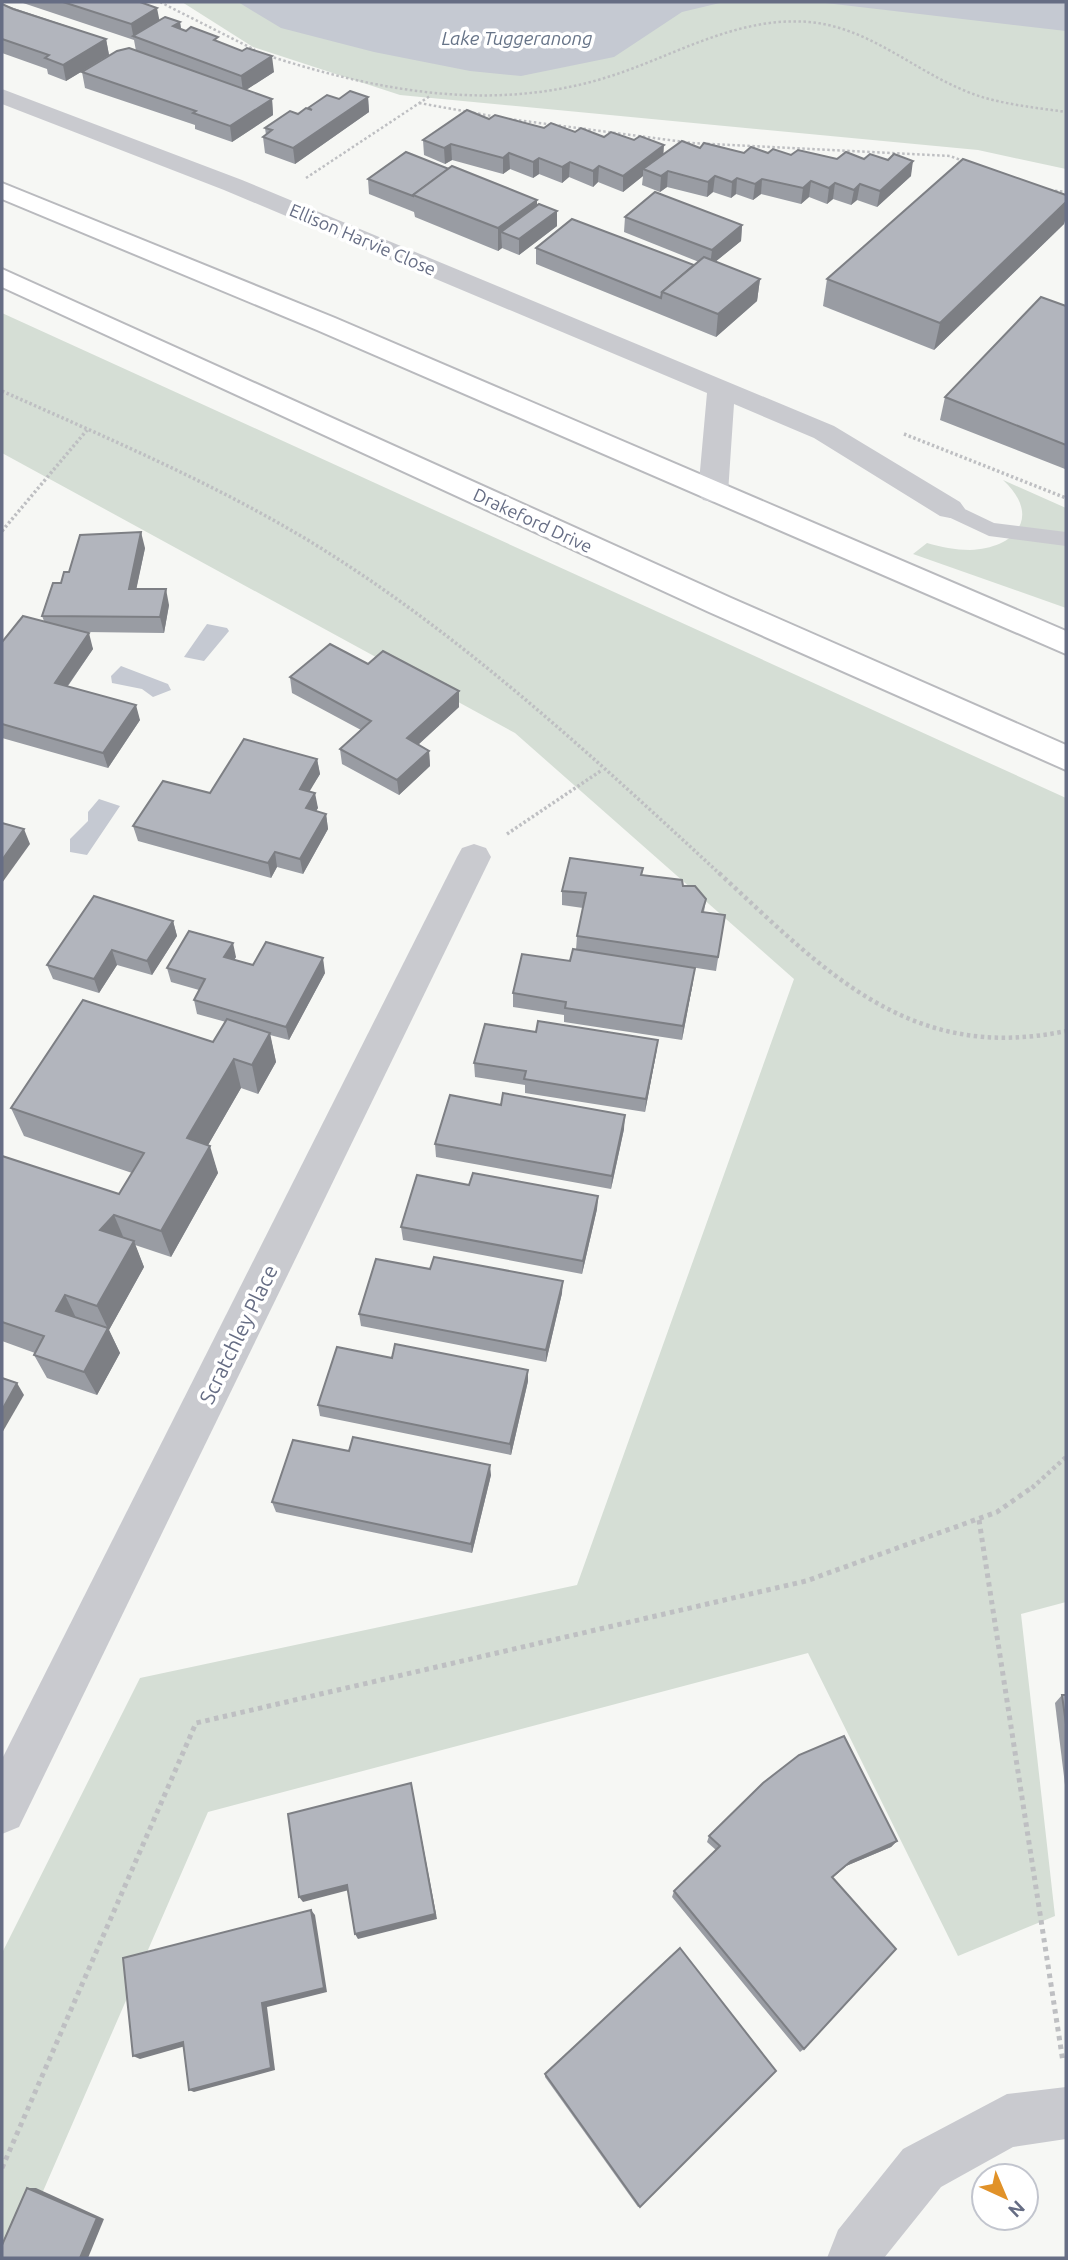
<svg xmlns="http://www.w3.org/2000/svg" width="1068" height="2260" font-family="Ubuntu,sans-serif">
	<style>
		.green { fill: #d5ded5 }
		.water { fill: #c5c9d2 }
		.lines { fill: none; stroke-linecap: round; stroke-linejoin: round }
		.highway-casing { stroke: #b9babe; stroke-width: 4 }
		.path-far3 { stroke: #bebfc2; stroke-width: 2.5; stroke-dasharray: 2.5 2.5; stroke-linecap: butt }
		.path-far2 { stroke: #bebfc2; stroke-width: 3.5; stroke-dasharray: 2.5 2.5; stroke-linecap: butt }
		.path-far1 { stroke: #bebfc2; stroke-width: 4.5; stroke-dasharray: 3.5 3.5; stroke-linecap: butt }
		.path { stroke: #bebfc2; stroke-width: 5; stroke-dasharray: 4.5 4.5; stroke-linecap: butt }
		.lane { fill: #c9cacf; fill-rule: evenodd }
		.street { fill: #c9cacf; fill-rule: evenodd }
		.highway { fill: #fff; fill-rule: evenodd }
		.wall { fill: #999ca3 }
		.shaded-wall { fill: #7d7f84 }
		.building { fill: #b2b5bd; stroke: #7d7f84; stroke-width: 2 }
		.labels { text-anchor: middle; dominant-baseline: central; stroke-width: 7; stroke-linejoin: round; paint-order: stroke }
		.far-street-label { font-size: 18px; fill: #666d84; stroke: #fff }
		.far-water-label { font-size: 19px; font-style: italic; fill: #677488; stroke: #fff }
		.street-label { font-size: 21px; fill: #666d84; stroke: #fff }
	</style>
	<rect width="100%" height="100%" fill="#f6f7f4"/>
	<!-- green -->
	<g class="green">
		<path d="M182 2H1066V169L978 150 400 95 253 47Z"/>
		<path d="M2 313 1066 798V1602L1021 1614 1055 1916 958 1956 808 1653 208 1812 14 2258H2V1953L140 1678 577 1585 794 979 515 733 2 453Z"/>
		<path d="M1003 480 1066 508V608L913 554 927 543C941 547 955 550 970 550 1017 548 1042 516 1003 480Z"/>
	</g>
	<!-- water -->
	<g class="water">
		<path d="M238 2H724L682 12 614 57 521 76 470 71 374 52 281 28Z"/>
		<path d="M817 2H1066V31Z"/>
		<path d="M207 624 227 628 229 631 204 661 184 657Z"/>
		<path d="M121 666 168 684 171 690 153 697 142 689 112 683 111 676Z"/>
		<path d="M99 799 120 806 87 855 70 852V839L88 821V812Z"/>
	</g>
	<g class="lines">
		<!-- highway casing -->
		<g class="highway-casing">
			<g id="highway">
				<path d="M2 183 335 318 1066 631V654L317 330 2 199Z"/>
				<path d="M2 269 731 598 1066 745V770L709 612 2 287Z"/>
			</g>
		</g>
		<!-- path-far3 -->
		<g class="path-far3">
			<path d="M160 2 255 50"/>
			<path d="M269 56C381 92 497 113 611 76 676 55 738 16 809 22 867 27 911 68 963 90 995 104 1032 107 1066 112"/>
			<path d="M419 103 497 117"/>
			<path d="M509 119 692 143 950 156 966 162"/>
			<path d="M306 178 430 96"/>
			<path d="M1050 190 1066 192"/>
		</g>
		<!-- path-far2 -->
		<g class="path-far2">
			<path d="M2 391C105 437 209 481 306 539 458 631 591 755 721 875"/>
			<path d="M904 434 1066 498"/>
			<path d="M2 531 87 430"/>
			<path d="M507 834 602 770"/>
		</g>
		<!-- path-far1 -->
		<g class="path-far1">
			<path d="M719 873C824 970 909 1064 1066 1031"/>
			<path d="M1032 1488 1066 1457"/>
		</g>
		<!-- path -->
		<g class="path">
			<path d="M979 1520 1063 2062"/>
			<path d="M2 2168 196 1723 806 1581 997 1512 1034 1486"/>
		</g>
		<!-- lane -->
		<path class="lane" d="M950 502 994 523 1066 532V546L989 536 942 514 939 509 942 504Z"/>
		<!-- street -->
		<g class="street">
			<path d="M2 89 242 180 834 426 960 502 965 509 960 516 950 518 940 516 814 438 734 404 728 493 723 500 713 502 703 500 698 493 707 393 224 190 2 104Z"/>
			<path d="M474 844 486 848 491 857 19 1827 2 1834V1759L457 857 462 848Z"/>
			<path d="M1066 2087V2139L1013 2147 941 2187 884 2258H827L838 2230 903 2149 1007 2094Z"/>
		</g>
		<!-- highway -->
		<use href="#highway" class="highway"/>
	</g>
	<!-- wall -->
	<g class="wall">
		<path d="M20 2H141L159 20 180 22 181 29 219 42 274 72 246 90 272 99 273 115 232 142 195 129V125L85 88 82 72 136 51 134 40Z"/>
		<path d="M2 4 106 39 109 55 66 81 48 74 47 69 2 53Z"/>
		<path d="M368 97 369 112 295 164 265 153 263 137 266 135 265 128 309 109 308 108 339 99Z"/>
		<path d="M489 119 604 137 664 154 700 148 744 153H768L791 155 911 176 877 207 857 200 851 205 833 199 827 204 809 197 801 204 761 194 753 200 736 194 731 198 713 192 707 197 667 187 660 192 642 185 643 176 623 192 598 182 593 187 569 177 562 183 539 174 533 178 510 169 503 174 452 160 445 164 424 155 423 140Z"/>
		<path d="M368 179 537 206 557 211V226L519 255 502 248 498 251 415 217 414 212 369 194Z"/>
		<path d="M1066 195V217L1064 224 934 350 823 306 827 279Z"/>
		<path d="M625 217 742 225 741 241 715 262 760 279 757 301 716 337 536 264V248L694 265 699 262 624 232Z"/>
		<path d="M1066 306V468L1065 469 940 420 945 397Z"/>
		<path d="M145 548 136 589 169 605 164 633 85 632 93 649 68 686 140 720 108 768 2 738V642L44 621 42 616 61 583 69 572Z"/>
		<path d="M368 664 459 691V707L418 745 429 751 430 766 399 795 342 764 340 749 361 730 292 693 290 677Z"/>
		<path d="M317 759 320 774 309 791 318 808 316 811 326 814 328 829 303 874 277 867 271 878 138 841 133 826 210 793Z"/>
		<path d="M643 868 642 875 683 886 706 899 704 912 725 915 716 971 671 964 693 982 682 1040 564 1022V1015L513 1007V993L570 961 576 950 577 936 583 908 562 905V891Z"/>
		<path d="M173 921 177 936 152 975 117 965 99 993 53 979 47 965Z"/>
		<path d="M236 957 234 960 253 965 325 973 289 1040 270 1035 276 1062 258 1094 241 1088 208 1145 218 1173 171 1257 135 1245 144 1267 109 1330 120 1353 97 1395 47 1378 34 1355 35 1353 2 1341V1156L119 1194 132 1173 24 1136 11 1108 213 1042 226 1022 197 1014 194 1000 199 990 171 982 167 968Z"/>
		<path d="M536 1032 658 1040 656 1054 645 1112 525 1093V1085L475 1077 474 1063Z"/>
		<path d="M501 1105 624 1129 611 1189 436 1157 435 1144Z"/>
		<path d="M469 1185 598 1196 597 1209 582 1274 403 1240 401 1227Z"/>
		<path d="M562 1293 546 1362 361 1326 359 1314Z"/>
		<path d="M392 1358 528 1370V1381L511 1455 320 1416 318 1405Z"/>
		<path d="M349 1451 491 1475 472 1553 276 1512 272 1502Z"/>
		<path d="M1062 1695H1066V1793L1055 1703Z"/>
		<path d="M709 1836 897 1841 891 1847 846 1866 832 1878 804 2049 800 2052 672 1897 674 1891 716 1850 707 1842Z"/>
		<path d="M545 2074 640 2207H638L545 2077Z"/>
	</g>
	<!-- shaded-wall -->
	<g class="shaded-wall">
		<path d="M157 8 160 23 133 36 134 40 131 24Z"/>
		<path d="M180 22 182 37 173 26Z"/>
		<path d="M106 39 109 55 66 81 63 65Z"/>
		<path d="M272 56 274 72 243 92 241 76Z"/>
		<path d="M368 97 369 112 295 164 293 148Z"/>
		<path d="M272 99 273 115 232 142 230 126Z"/>
		<path d="M451 144 452 160 445 164 444 148Z"/>
		<path d="M664 145 663 161 643 169V176L623 192V176Z"/>
		<path d="M509 153 510 169 503 174V158Z"/>
		<path d="M539 158V174L533 178V162Z"/>
		<path d="M913 161 911 176 877 207 880 191Z"/>
		<path d="M570 162 569 177 562 183V167Z"/>
		<path d="M599 166 598 182 593 187V171Z"/>
		<path d="M668 171 667 187 660 192 661 176Z"/>
		<path d="M715 176 713 192 707 197 708 182Z"/>
		<path d="M737 178 736 194 731 198 732 182Z"/>
		<path d="M762 179 761 194 753 200 755 184Z"/>
		<path d="M811 181 809 197 801 204 803 188Z"/>
		<path d="M835 183 833 199 827 204 829 188Z"/>
		<path d="M860 184 857 200 851 205 854 190Z"/>
		<path d="M537 200V222L501 232 502 248 498 251V228Z"/>
		<path d="M1066 202V217L1064 224 934 350 940 323Z"/>
		<path d="M557 211V226L519 255V239Z"/>
		<path d="M742 225 741 241 710 266 712 250Z"/>
		<path d="M760 279 757 301 716 337 718 314Z"/>
		<path d="M141 532 145 548 133 605 129 589Z"/>
		<path d="M166 589 169 605 164 633 160 617Z"/>
		<path d="M89 633 93 649 59 698 55 683Z"/>
		<path d="M459 691V707L408 754 407 738Z"/>
		<path d="M136 705 140 720 108 768 103 753Z"/>
		<path d="M429 751 430 766 399 795 397 780Z"/>
		<path d="M317 759 320 774 302 804 300 789Z"/>
		<path d="M315 793 318 808 308 823 306 808Z"/>
		<path d="M326 814 328 829 303 874 300 859Z"/>
		<path d="M24 829 30 844 2 883V860Z"/>
		<path d="M275 852 277 867 271 878 268 863Z"/>
		<path d="M173 921 177 936 152 975 147 961Z"/>
		<path d="M233 943 236 957 227 971 224 957Z"/>
		<path d="M112 950 117 965 99 993 94 979Z"/>
		<path d="M323 958 325 973 289 1040 286 1027Z"/>
		<path d="M695 968 693 982 682 1040 683 1026Z"/>
		<path d="M270 1033 276 1062 258 1094 252 1065Z"/>
		<path d="M658 1040 656 1054 645 1112 646 1099Z"/>
		<path d="M234 1059 241 1088 196 1166 187 1138Z"/>
		<path d="M625 1115 624 1129 611 1189 612 1176Z"/>
		<path d="M210 1146 218 1173 171 1257 161 1231Z"/>
		<path d="M598 1196 597 1209 582 1274 583 1261Z"/>
		<path d="M114 1215 125 1241 100 1230Z"/>
		<path d="M134 1241 144 1267 109 1330 120 1353 97 1395 84 1372 108 1329 97 1306Z"/>
		<path d="M563 1281 562 1293 546 1362V1350Z"/>
		<path d="M65 1295 77 1320 56 1311Z"/>
		<path d="M528 1370V1381L511 1455 510 1444Z"/>
		<path d="M17 1383 24 1395 2 1433V1410Z"/>
		<path d="M490 1465 491 1475 472 1553 471 1544Z"/>
		<path d="M411 1783 437 1919 358 1939 355 1934Z"/>
		<path d="M897 1841 891 1847 846 1866 827 1883 832 1877 851 1861Z"/>
		<path d="M347 1885 349 1890 303 1902 299 1897Z"/>
		<path d="M311 1910 315 1915 327 1992 267 2007 275 2070 194 2092 189 2090 262 2003Z"/>
		<path d="M183 2042 189 2045 140 2059 133 2056Z"/>
		<path d="M27 2188H36L104 2219 88 2258H80Z"/>
	</g>
	<!-- building -->
	<g class="building">
		<path d="M63 2H140L157 8 131 24Z"/>
		<path d="M2 4 13 9 106 39 63 65 45 58 49 55 2 39Z"/>
		<path d="M165 17 180 22 173 26 186 31 191 27 218 37 214 40 242 51 247 48 272 56 241 76 133 36Z"/>
		<path d="M129 48 272 99 230 126 193 113 196 111 82 72 117 51Z"/>
		<path d="M350 91 368 97 293 148 263 137 272 130 265 128 290 111 298 114 306 108 312 110 308 108 327 95 339 99Z"/>
		<path d="M467 110 489 119 495 115 544 128 551 123 575 132 581 128 604 137 611 132 634 140 640 136 664 145 623 176 599 166 593 171 570 162 562 167 539 158 533 162 509 153 503 158 451 144 444 148 423 140Z"/>
		<path d="M682 141 700 148 704 143 744 153 751 147 768 153 773 149 791 155 798 150 837 159 846 152 864 159 870 154 888 160 894 154 913 161 880 191 860 184 854 190 835 183 829 188 811 181 803 188 762 179 755 184 737 178 732 182 715 176 708 182 668 171 661 176 643 169Z"/>
		<path d="M406 152 449 169 413 195V196L368 179Z"/>
		<path d="M963 159 1066 195V202L940 323 827 279Z"/>
		<path d="M452 166 537 200 498 228 413 195Z"/>
		<path d="M655 192 742 225 712 250 625 217Z"/>
		<path d="M539 204 557 211 519 239 501 232Z"/>
		<path d="M572 219 694 265 662 292 661 298 536 248Z"/>
		<path d="M704 257 760 279 718 314 662 292Z"/>
		<path d="M1041 297 1066 306V445L945 397Z"/>
		<path d="M141 532 129 589H166L160 617 42 616 53 583H61L64 572H69L80 535Z"/>
		<path d="M23 616 89 633 55 683 136 705 103 753 2 724V642Z"/>
		<path d="M330 644 368 664 383 651 459 691 407 738 429 751 397 780 340 749 371 721 290 677Z"/>
		<path d="M244 739 317 759 300 789 315 793 306 808 326 814 300 859 275 852 268 863 133 826 163 781 210 793Z"/>
		<path d="M2 823 24 829 2 860Z"/>
		<path d="M570 858 643 868 641 875 682 880 683 886H695L706 899 702 912 725 915 718 957 577 936 586 893 562 891Z"/>
		<path d="M94 896 173 921 147 961 112 950 94 979 47 965Z"/>
		<path d="M189 931 233 943 224 957 253 965 266 942 323 958 286 1027 194 1000 205 979 167 968Z"/>
		<path d="M573 949 695 968 683 1026 565 1008 566 1002 513 993 522 954 570 961Z"/>
		<path d="M83 1000 213 1042 227 1019 270 1033 252 1065 234 1059 187 1138 210 1146 161 1231 114 1215 100 1230 134 1241 97 1306 65 1295 56 1311 108 1328 84 1372 34 1355 44 1336 2 1322V1156L119 1194 144 1153 11 1108Z"/>
		<path d="M538 1021 658 1040 646 1099 524 1079 526 1071 474 1063 485 1024 536 1032Z"/>
		<path d="M503 1093 625 1115 612 1176 435 1144 450 1095 501 1105Z"/>
		<path d="M473 1173 598 1196 583 1261 401 1227 417 1175 469 1185Z"/>
		<path d="M434 1257 563 1281 546 1350 359 1314 376 1259 430 1269Z"/>
		<path d="M395 1344 528 1370 510 1444 318 1405 337 1347 392 1358Z"/>
		<path d="M2 1378 17 1383 2 1410Z"/>
		<path d="M353 1437 490 1465 471 1544 272 1502 293 1440 349 1451Z"/>
		<path d="M1062 1695H1066V1724Z"/>
		<path d="M844 1736 897 1841 851 1861 832 1877 896 1949 804 2049 674 1891 720 1846 709 1836 763 1783 799 1755Z"/>
		<path d="M411 1783 435 1914 355 1934 347 1885 299 1897 288 1814Z"/>
		<path d="M311 1910 324 1988 262 2003 271 2068 189 2090 183 2042 133 2056 123 1958Z"/>
		<path d="M680 1948 776 2071 640 2207 545 2074Z"/>
		<path d="M27 2188 97 2218 80 2258H2V2245Z"/>
	</g>
	<g class="labels">
		<!-- far-street labels -->
		<g class="far-street-label">
			<text transform="translate(363 239) rotate(23)">Ellison Harvie Close</text>
			<text transform="translate(533 520) rotate(25)">Drakeford Drive</text>
		</g>
		<!-- far-water labels -->
		<g class="far-water-label">
			<text x="517" y="38">Lake Tuggeranong</text>
		</g>
		<!-- street labels -->
		<g class="street-label">
			<text transform="translate(238 1334) rotate(-64)">Scratchley Place</text>
		</g>
	</g>
	<!-- border -->
	<rect width="1068" height="2260" fill="none" stroke="#666d84" stroke-width="7"/>
	<!-- north arrow -->
	<g transform="translate(1005 2197) rotate(136)"><circle r="33" fill="#ffffff" stroke="#c2c5ce" stroke-width="2"/>
	<path d="M0-5L12 26L0 18L-12 26Z" fill="#e19229"/>
	<text y="-10" font-size="19" font-weight="bold" text-anchor="middle" fill="#666d84">N</text>
	</g>
</svg>
